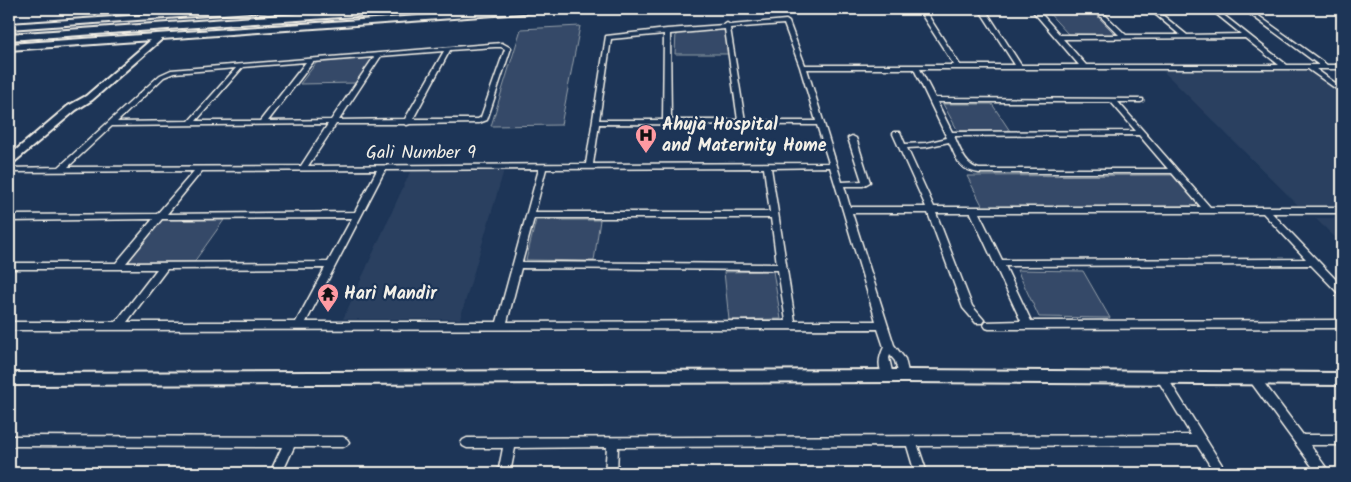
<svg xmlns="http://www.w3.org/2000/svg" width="1351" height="482" font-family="Kalam,sans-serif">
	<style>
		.built { fill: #2a4060 }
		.green { fill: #354a67; stroke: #949ea8 }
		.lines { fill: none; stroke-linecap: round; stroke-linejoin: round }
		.street-casing { stroke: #f4f1e8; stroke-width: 3 }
		.secondary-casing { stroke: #f4f1e8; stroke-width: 4 }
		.highway-casing { stroke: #f4f1e8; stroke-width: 4 }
		.street { fill: #1d3557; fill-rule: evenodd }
		.secondary { fill: #1d3557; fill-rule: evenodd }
		.highway { fill: #1d3557; fill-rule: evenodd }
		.labels { text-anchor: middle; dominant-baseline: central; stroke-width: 4.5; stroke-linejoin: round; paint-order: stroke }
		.poi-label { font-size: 18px; font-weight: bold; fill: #f4f1e8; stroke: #1d3557; text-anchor: start }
		.street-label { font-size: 18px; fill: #f4f1e8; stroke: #1d3557 }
	</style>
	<rect width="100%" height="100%" fill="#1d3557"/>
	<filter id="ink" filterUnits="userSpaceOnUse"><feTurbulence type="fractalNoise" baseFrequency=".02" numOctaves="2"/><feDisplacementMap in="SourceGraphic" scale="10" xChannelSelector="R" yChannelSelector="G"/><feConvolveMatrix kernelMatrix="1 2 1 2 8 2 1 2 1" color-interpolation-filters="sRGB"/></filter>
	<g filter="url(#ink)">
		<!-- built -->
		<g class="built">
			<path d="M1163 71H1315L1342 92V205H1298Z"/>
			<path d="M411 170H504L460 319H343Z"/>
			<path d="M1315 218H1342V244Z"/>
		</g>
		<!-- green -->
		<g class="green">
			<path d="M1045 9H1090L1116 35 1068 34Z"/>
			<path d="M580 26 561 125 491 126 521 29Z"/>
			<path d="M727 29 729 54H675L676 32Z"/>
			<path d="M373 58 356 83 300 84 317 62Z"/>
			<path d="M943 104H992L1010 131H958Z"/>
			<path d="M1172 175 1199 206 983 207 967 176Z"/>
			<path d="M162 220H224L194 262H128Z"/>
			<path d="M536 220H600L594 261 526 260Z"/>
			<path d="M1017 270 1083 271 1110 318 1039 317Z"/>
			<path d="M773 271 781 319 729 320 724 272Z"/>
		</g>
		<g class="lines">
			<!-- street casing -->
			<g class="street-casing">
				<g id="street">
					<path d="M918 9H924L960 65H1015L979 9H985L1021 65H1079L1031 9H1037L1060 35H1119L1093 9H1099L1126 35H1180L1149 9H1155L1187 35 1241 34 1210 9H1216L1287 65H1319L1243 9H1249L1327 65H1342V69H1316L1342 88V93L1308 69H920L935 98 1143 99V101L1141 102H1118L1210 207H1342V213H1272L1342 286V295L1339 294 1311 265 1005 266 1031 321 1342 320V328L989 329 986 328 984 325 986 322 1021 321 971 213H936L972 306 984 320 982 323H976L963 308 928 213H852L894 345 905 359 909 376 908 379 904 380 900 379 895 361 890 355 889 358 893 376 892 379 888 380 884 379C878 366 878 360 884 347L878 329 9 330V322H116L157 269H9V263H116L153 219 9 221V215L157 214 194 171 9 172V168L59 167 160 75 171 70 502 43 511 48 487 120 479 123 410 124 407 125 404 124H336L308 166 586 164 606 36 667 29 724 25 727 23 730 25 786 20 789 22 805 65H954ZM784 24 800 67 816 121H745L730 28ZM725 29 738 120H671L670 34ZM664 34 663 120H599L611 39ZM1245 38 1279 65H1086L1063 39ZM495 47H501L505 49 481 117 478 119H413L450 50ZM444 51 405 119 339 120 381 56ZM374 57 331 120 268 121 313 62ZM306 62 260 121H196L243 67ZM236 68 189 121 117 122 164 77 174 73ZM807 69H914L947 138 926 143 905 144 900 132H894L893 134 926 207H850L844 186H863L870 182 856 138 852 136 848 138 862 181 842 182ZM937 102H1111L1136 131 952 132ZM328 124 301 166 68 167 112 126ZM599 124 817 125 829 163 593 164ZM1139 135 1168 169H979C964 165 960 148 954 136ZM949 142C958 160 957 169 979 173H1172L1201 207H934L907 148 926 147ZM830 167 876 321H795L771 168ZM764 168 770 212H535L546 169ZM539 169 497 322H306L385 170ZM377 170 355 212 167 214 202 171ZM979 213H1263L1306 259 1002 260ZM352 218 328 262 126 263 162 219ZM534 218H771L777 264 522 262ZM325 268 296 322H127L167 269ZM521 268 778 270 786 321 507 322Z"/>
					<path d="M1332 9H1339L1342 11V15Z"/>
					<path d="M1161 373 1165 374 1227 473H1215L1197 445 918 446 927 473H915L907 446 618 447 617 473H605L607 447 515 448 510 473H498L503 448H467L463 446 461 443 463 440 467 438 1191 435 1156 377 1157 374Z"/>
					<path d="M1254 374 1258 375 1303 435H1342V445H1310L1330 473H1317L1250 381 1249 378 1250 375Z"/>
					<path d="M9 436 343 437 347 439 349 442 347 445 343 447H294L282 473H270L282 447 9 446Z"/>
				</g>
			</g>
			<!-- secondary casing -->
			<g class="secondary-casing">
				<g id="secondary">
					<path d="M234 9H269L265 11 9 29V24Z"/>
					<path d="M520 9H555L551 11 162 39 92 100 76 110 13 163 9 164V156L68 106 86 96 151 40 9 50V44Z"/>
					<path d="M904 370 1342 373V385L904 382 9 385V373Z"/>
				</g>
			</g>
			<!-- highway casing -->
			<g class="highway-casing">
				<path id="highway" d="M371 9H418L413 12 9 40V34Z"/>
			</g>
			<!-- street -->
			<use href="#street" class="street"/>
			<!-- secondary -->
			<use href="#secondary" class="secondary"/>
			<!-- highway -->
			<use href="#highway" class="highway"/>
		</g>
	</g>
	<!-- icons -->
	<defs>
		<g id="hospital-pin" transform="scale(1.125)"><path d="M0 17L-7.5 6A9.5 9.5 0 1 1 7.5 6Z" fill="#ff9aa2" stroke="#1d3557"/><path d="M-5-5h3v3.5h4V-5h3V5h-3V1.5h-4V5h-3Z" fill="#111"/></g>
		<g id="temple-pin" transform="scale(1.125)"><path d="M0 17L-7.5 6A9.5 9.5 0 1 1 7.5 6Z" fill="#ff9aa2" stroke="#1d3557"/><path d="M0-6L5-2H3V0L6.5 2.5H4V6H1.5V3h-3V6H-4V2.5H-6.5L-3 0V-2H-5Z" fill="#111"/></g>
	</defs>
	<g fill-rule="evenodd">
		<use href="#hospital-pin" x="646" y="135"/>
		<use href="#temple-pin" x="328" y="294"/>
	</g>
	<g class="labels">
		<!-- poi labels -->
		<g class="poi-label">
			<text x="662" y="125">Ahuja Hospital<tspan x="662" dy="21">and Maternity Home</tspan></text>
			<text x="344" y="294">Hari Mandir</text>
		</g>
		<!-- street labels -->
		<g class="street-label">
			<text x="421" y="153">Gali Number 9</text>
		</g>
	</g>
	<!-- margin -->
	<rect width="1351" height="482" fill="none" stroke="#1d3557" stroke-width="30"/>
	<rect x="15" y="15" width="1321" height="452" fill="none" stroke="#f4f1e8" stroke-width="2" filter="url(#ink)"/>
</svg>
